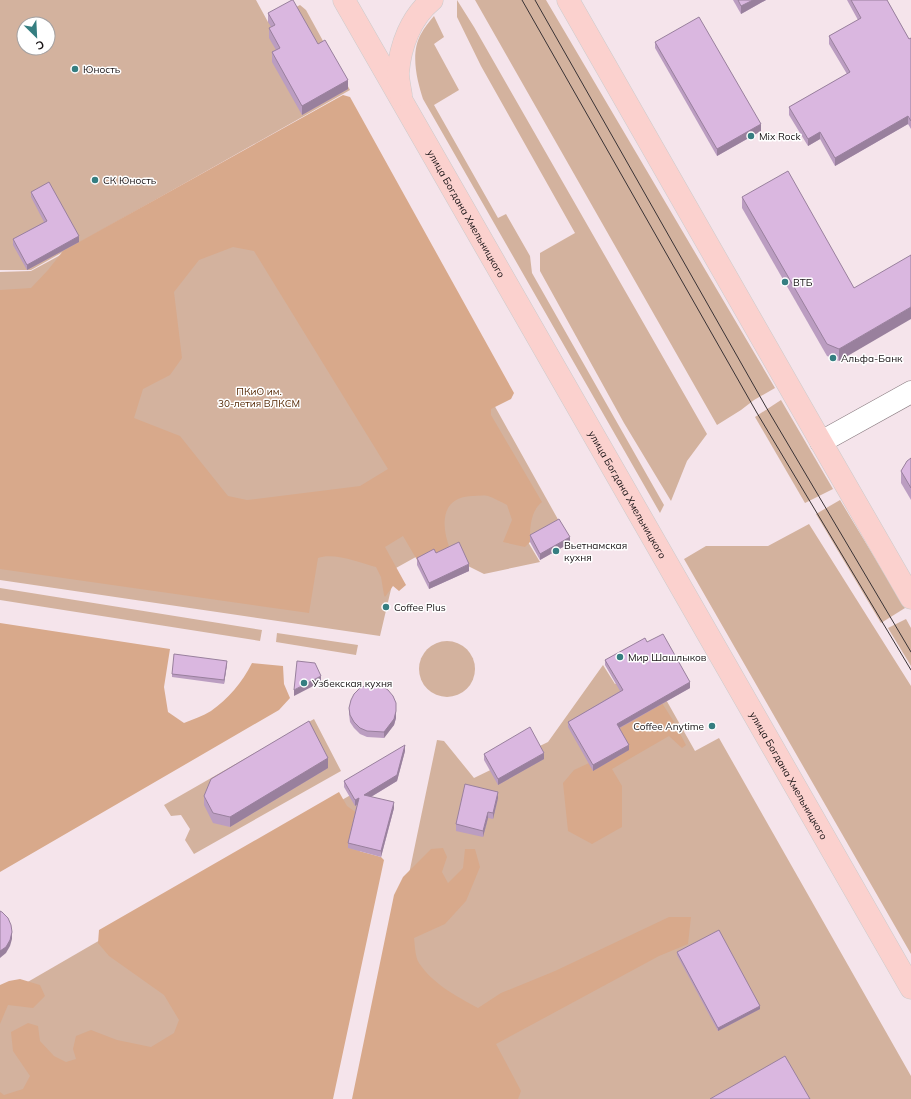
<svg xmlns="http://www.w3.org/2000/svg" width="911" height="1099" font-family="Mulish,sans-serif">
	<style>
		.green { fill: #d3b29e; fill-rule: evenodd }
		.forest { fill: #d8a98b; fill-rule: evenodd }
		.lines { fill: none; stroke-linecap: round; stroke-linejoin: round }
		.secondary-casing { stroke: #8a7c81; stroke-width: 23 }
		.primary-casing { stroke: #cccbcb; stroke-width: 23 }
		.secondary { stroke: #fff; stroke-width: 22 }
		.primary { stroke: #fbd1ce; stroke-width: 22 }
		.tram { stroke: #393235; stroke-width: 1 }
		.wall { fill: #bb9dc1 }
		.shaded-wall { fill: #99809d }
		.building { fill: #dab7e0; stroke: #99809d }
		.poi-dot { fill: #357e81; stroke: #fff; stroke-width: 1.5 }
		.labels { text-anchor: middle; dominant-baseline: central; stroke-width: 3; stroke-linejoin: round; paint-order: stroke }
		.poi-label { font-size: 10px; fill: #171214; stroke: #fff; text-anchor: start }
		.street-label { font-size: 10px; fill: #171214; stroke: #fff }
		.park-label { font-size: 10px; fill: #572b08; stroke: #fff }
	</style>
	<rect width="100%" height="100%" fill="#f5e4eb"/>
	<!-- green -->
	<g class="green">
		<path d="M0 0H256L268 22 300 5 306 10 350 90 31 270H0ZM24 24H48V48H24Z"/>
		<path d="M457 0 474 27 707 434 687 461 671 501 624 423 540 271V253L575 233 481 66 457 17Z"/>
		<path d="M475 0H546L775 388 754 400 741 410 717 425Z"/>
		<path d="M434 16 444 37 434 44 459 90 434 105 498 218 506 214 530 256 532 273 664 505 660 513 423 99C417 80 410 53 421 34 424 28 429 22 434 16Z"/>
		<path d="M343 102 493 403 560 523 528 542 540 562 484 574 432 548 396 568 380 636 0 580V272L31 271Z"/>
		<path d="M781 400 833 489 805 503 755 417Z"/>
		<path d="M840 500 905 608 881 623 816 514Z"/>
		<path d="M809 524 911 686V954L684 559 706 546H768Z"/>
		<path d="M0 588 262 630 260 641 0 600Z"/>
		<path d="M906 619 911 628V666L888 628Z"/>
		<path d="M277 633 358 645 356 655 276 642Z"/>
		<circle cx="447" cy="669" r="28"/>
		<path d="M603 665 615 684 647 666 695 751 719 738 911 1076V1099H362L437 740 444 741 474 778 548 742Z"/>
		<path d="M314 719 341 771 194 854 185 840 190 829 181 815 171 816 164 805Z"/>
		<path d="M373 782 313 1099H0V998Z"/>
	</g>
	<!-- forest -->
	<g class="forest">
		<path d="M343 95 350 97 514 393 511 399 491 409V415L542 502C530 512 530 528 530 542L525 547 503 542 512 520 507 505C501 502 494 498 488 496 483 495 477 496 472 496 440 497 441 526 450 549L420 565 403 536 385 547 406 585 399 591 393 586 385 597 384 595 381 577 376 567C361 563 334 552 318 558L309 613 0 569V290L31 288 48 270 63 251ZM233 247 254 251 388 469 360 486 247 500 228 496 180 436 134 418 143 389 170 375 182 358 174 292 199 260Z"/>
		<path d="M0 623 170 649 164 687 168 712 184 723C193 719 203 716 211 711 228 699 242 683 252 663L283 666 284 684 290 698 279 710 0 872Z"/>
		<path d="M662 703 674 722 686 745 682 748 669 736 612 769 622 786V827L592 844 568 831 563 783 574 770 589 763 604 706Z"/>
		<path d="M339 792 347 806 357 813 348 848 381 857 384 860 333 1099H0V1092L4 1095 23 1089 30 1076 13 1051 11 1032 28 1023 38 1026 40 1041 54 1056 66 1062 76 1059 73 1049 76 1036 91 1030 117 1040 151 1047 174 1033 179 1020 164 995 109 956 98 943 99 930Z"/>
		<path d="M443 848 447 857 442 872 448 883 463 868 465 849H475L480 867 466 901 445 924 414 938C415 945 415 957 419 963 433 984 456 996 478 1008L501 993 555 971 669 917H691L688 944 659 956 496 1044 521 1091 518 1099H352L394 895 403 877 431 849Z"/>
		<path d="M20 979 40 985 45 996 33 1008 8 1005 0 1024V985L9 981Z"/>
	</g>
	<g class="lines">
		<!-- secondary casing -->
		<g class="secondary-casing">
			<path id="secondary" d="M821 442 911 392"/>
		</g>
		<!-- primary casing -->
		<g class="primary-casing">
			<g id="primary">
				<path id="s1" d="M344 0 911 988"/>
				<path d="M568 0 821 442 911 598"/>
				<path d="M401 95C400 88 398 80 398 73 400 46 411 17 432 0"/>
			</g>
		</g>
		<!-- secondary -->
		<use href="#secondary" class="secondary"/>
		<!-- primary -->
		<use href="#primary" class="primary"/>
		<!-- tram -->
		<g class="tram">
			<path d="M522 0 757 413 911 670"/>
			<path d="M535 0 766 407 911 652"/>
		</g>
	</g>
	<!-- wall -->
	<g class="wall">
		<path d="M733 0H766L741 14Z"/>
		<path d="M847 0H887L909 39 911 38V129L908 124 835 166 820 139 808 146 789 115V107L847 74 829 44V36L858 20Z"/>
		<path d="M268 13 318 44 348 89 302 115 272 62V52L276 50 269 38V28L271 27 268 22Z"/>
		<path d="M655 42 761 131 717 156 655 48Z"/>
		<path d="M31 192 79 242 27 270 13 245V239L44 222 31 197Z"/>
		<path d="M742 197 854 288 839 361 827 356 742 208Z"/>
		<path d="M911 458V500L901 483V471Z"/>
		<path d="M530 535 570 543 540 560 530 542Z"/>
		<path d="M436 553 469 571 429 589 417 565V558Z"/>
		<path d="M647 642 690 688 620 728 629 750 593 771 568 727V722L620 691 605 665V660Z"/>
		<path d="M227 664 224 684 172 677V674Z"/>
		<path d="M349 708 396 718 394 725 384 738 367 737 360 734 354 728 350 722 349 714Z"/>
		<path d="M405 751 397 781 371 797 394 808 381 857 348 848V843L357 804 355 806 344 787V781Z"/>
		<path d="M484 754 544 759 498 785 484 760Z"/>
		<path d="M328 768 230 827 213 823 204 805V796Z"/>
		<path d="M498 798 493 819 488 818 483 837 456 831V824Z"/>
		<path d="M677 952 760 1009 718 1031 677 955Z"/>
	</g>
	<!-- shaded-wall -->
	<g class="shaded-wall">
		<path d="M753 0H766L741 14V6Z"/>
		<path d="M348 80V89L302 115V106Z"/>
		<path d="M908 116V124L835 166V158Z"/>
		<path d="M761 124V131L717 156V149Z"/>
		<path d="M820 132V139L808 146V139Z"/>
		<path d="M79 236V242L27 270V265Z"/>
		<path d="M911 307V319L839 361V349Z"/>
		<path d="M570 537V543L540 560V554Z"/>
		<path d="M469 564V571L429 589V583Z"/>
		<path d="M227 661V664L224 684V680Z"/>
		<path d="M321 676V682L294 696V690Z"/>
		<path d="M690 682V688L617 729V724Z"/>
		<path d="M396 711V718L394 725 384 738V732Z"/>
		<path d="M405 745V751L397 781 364 801V795Z"/>
		<path d="M629 745V750L593 771V765Z"/>
		<path d="M544 753V759L498 785V779Z"/>
		<path d="M328 758V768L230 827V817Z"/>
		<path d="M498 792V798L493 819V813Z"/>
		<path d="M359 798V803L355 806V800Z"/>
		<path d="M394 802V808L381 857V851Z"/>
		<path d="M488 812V818L483 837V831Z"/>
		<path d="M12 932V939L10 946 6 953 0 958V951Z"/>
		<path d="M760 1006V1009L718 1031V1028Z"/>
	</g>
	<!-- building -->
	<g class="building">
		<path d="M292 0H293L318 44 325 40 348 80 302 106 272 52 280 48 269 28 275 25 268 13Z"/>
		<path d="M738 0H753L741 6Z"/>
		<path d="M851 0H887L909 39 911 38V121L908 116 835 158 820 132 808 139 789 107 850 72 829 36 861 18Z"/>
		<path d="M699 17 761 124 717 149 655 42Z"/>
		<path d="M788 171 854 288 911 255V307L839 349 827 344 742 197Z"/>
		<path d="M49 182 79 236 27 265 13 239 47 221 31 192Z"/>
		<path d="M911 458V488L901 471 907 461Z"/>
		<path d="M559 519 570 537 540 554 530 535Z"/>
		<path d="M459 542 469 564 429 583 417 558 434 549 436 553Z"/>
		<path d="M663 634 690 682 617 724 629 745 593 765 568 722 623 690 605 660 645 638 647 642Z"/>
		<path d="M174 654 227 661 224 680 172 674Z"/>
		<path d="M297 661 315 663 321 676 294 690Z"/>
		<path d="M374 684 382 686 388 690 393 696 396 703V711L394 719 384 732 367 731 360 728 354 722 350 715 349 708 351 700 354 694 360 688 367 685Z"/>
		<path d="M309 721 328 758 230 817 213 813 204 796 211 779Z"/>
		<path d="M530 727 544 753 498 779 484 754Z"/>
		<path d="M405 745 397 775 364 795 394 802 381 851 348 843 359 798 355 800 344 781Z"/>
		<path d="M465 784 498 792 493 813 488 812 483 831 456 824Z"/>
		<path d="M0 911 2 912 8 918 11 925 12 932 10 940 6 947 0 951Z"/>
		<path d="M719 930 760 1006 718 1028 677 952Z"/>
		<path d="M785 1056 810 1099H710Z"/>
	</g>
	<!-- markers -->
	<g class="poi-dot">
		<circle cx="75" cy="69" r="4"/>
		<circle cx="751" cy="136" r="4"/>
		<circle cx="95" cy="180" r="4"/>
		<circle cx="785" cy="282" r="4"/>
		<circle cx="833" cy="358" r="4"/>
		<circle cx="556" cy="551" r="4"/>
		<circle cx="386" cy="607" r="4"/>
		<circle cx="620" cy="657" r="4"/>
		<circle cx="304" cy="683" r="4"/>
		<circle cx="712" cy="726" r="4"/>
	</g>
	<g class="labels">
		<!-- poi labels -->
		<g class="poi-label">
			<text x="83" y="69">Юность</text>
			<text x="759" y="136">Mix Rock</text>
			<text x="103" y="180">СК Юность</text>
			<text x="793" y="282">ВТБ</text>
			<text x="841" y="358">Альфа-Банк</text>
			<text x="564" y="545">Вьетнамская<tspan x="564" dy="12">кухня</tspan></text>
			<text x="394" y="607">Coffee Plus</text>
			<text x="628" y="657">Мир Шашлыков</text>
			<text x="312" y="683">Узбекская кухня</text>
			<text x="704" y="726" text-anchor="end">Coffee Anytime</text>
		</g>
		<!-- street labels -->
		<g class="street-label">
			<text stroke="none"><textPath href="#s1" startOffset="246">улица Богдана Хмельницкого</textPath></text>
			<text stroke="none"><textPath href="#s1" startOffset="570">улица Богдана Хмельницкого</textPath></text>
			<text stroke="none"><textPath href="#s1" startOffset="894">улица Богдана Хмельницкого</textPath></text>
		</g>
		<!-- park labels -->
		<g class="park-label">
			<text x="259" y="391">ПКиО им.<tspan x="259" dy="12">30-летия ВЛКСМ</tspan></text>
		</g>
	</g>
	<!-- north arrow -->
	<g transform="translate(36 36) rotate(156)"><circle r="19" fill="#ffffff" stroke="#a2a0a1"/>
	<path d="M0-3L7 15L0 10L-7 15Z" fill="#357e81"/>
	<text y="-6" font-size="11" font-weight="bold" text-anchor="middle" fill="#171214">С</text>
	</g>
</svg>
